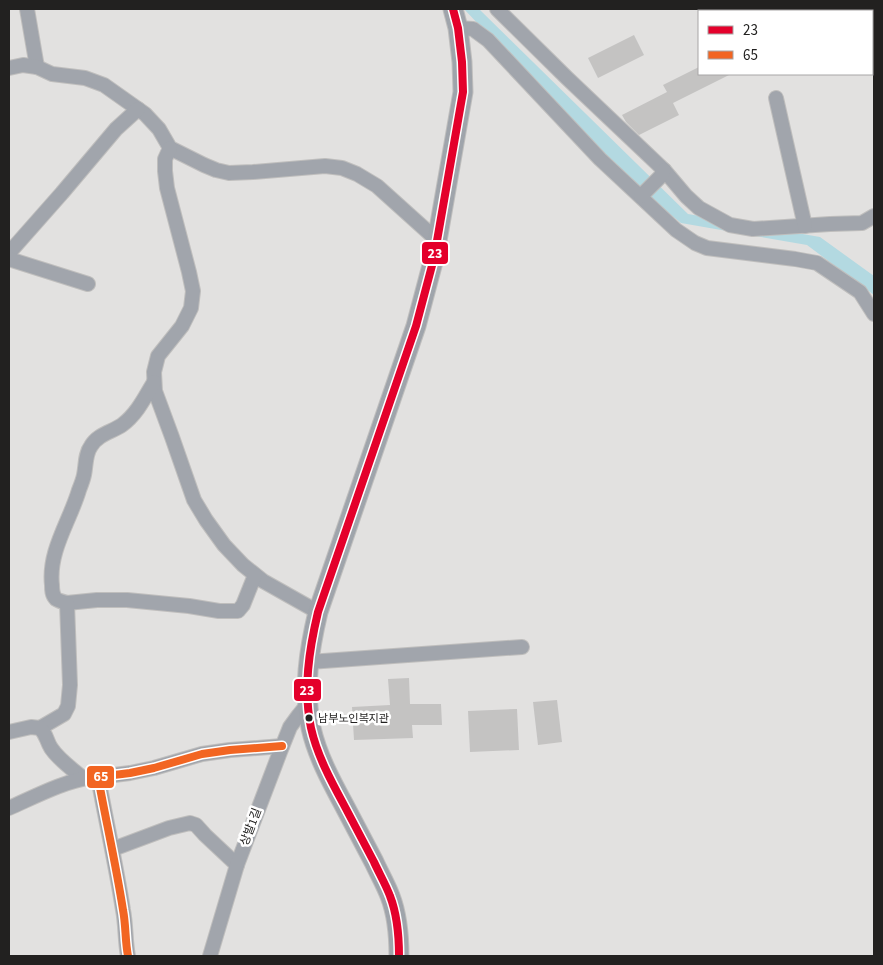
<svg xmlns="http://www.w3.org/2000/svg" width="883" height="965" font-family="'Source Sans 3','Noto Sans KR',sans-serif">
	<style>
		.water { fill: #b3d9e1 }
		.building { fill: #c4c3c2 }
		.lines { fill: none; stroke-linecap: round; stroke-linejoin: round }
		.minor-casing { stroke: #bfbebd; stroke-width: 16 }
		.secondary-casing { stroke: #bfbebd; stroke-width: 21 }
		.minor { stroke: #a1a5ac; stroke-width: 14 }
		.secondary { stroke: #9fa4ab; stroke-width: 19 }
		.bus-1-casing { stroke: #fff; stroke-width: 11 }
		.bus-2-casing { stroke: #fff; stroke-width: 11 }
		.bus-1 { stroke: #e4002b; stroke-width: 8 }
		.bus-2 { stroke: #f26522; stroke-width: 8 }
		.bus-dot { fill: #222120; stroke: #fff; stroke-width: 2 }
		.labels { text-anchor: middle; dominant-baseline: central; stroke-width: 5; stroke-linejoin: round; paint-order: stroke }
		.bus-label { font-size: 11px; fill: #222120; stroke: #fff; text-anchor: start }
		.street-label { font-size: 12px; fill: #222120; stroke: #fff }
		.line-badge { stroke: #fff; stroke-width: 2 }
		.badge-label { font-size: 14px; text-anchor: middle; font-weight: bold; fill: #fff }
	</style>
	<rect width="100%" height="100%" fill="#e2e1e0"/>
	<!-- water -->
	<path class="water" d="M464 9H479L688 214 820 237 874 276V295L807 245 681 223 621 175Z"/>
	<!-- building -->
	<g class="building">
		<path d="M634 35 644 55 598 78 588 58Z"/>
		<path d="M699 67V74H731L673 103 679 115 639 135 626 122 622 115 667 92 663 85Z"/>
		<path d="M409 678 410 704H441L442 725H412L413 738 354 740 352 707 390 705 388 679Z"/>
		<path d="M557 700 562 742 538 745 533 702Z"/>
		<path d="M517 709 519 750 470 752 468 711Z"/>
	</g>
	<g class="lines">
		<!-- minor casing -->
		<g class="minor-casing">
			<g id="minor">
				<path d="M27 9 37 67"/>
				<path d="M497 9 567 78 664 170 686 196 699 208 730 225 753 229 830 224 862 223 874 216"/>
				<path d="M458 28 473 29 488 40 600 159 676 230 695 243 707 248 795 259 817 263 860 292 874 314"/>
				<path d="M9 68 23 65 37 67 52 74 85 78 104 85 145 114 159 129 170 148 204 165 216 170 229 173 253 172 325 166 342 168 357 174 377 186 437 240"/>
				<path d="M776 98 805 226"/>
				<path d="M170 148 165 159V171L167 188 189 272 193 291 191 308 182 326 158 356 154 372 155 391 172 437 194 500 206 520 224 545 243 565 263 581 318 612"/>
				<path d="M641 196 660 177 664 170"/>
				<path d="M9 253 62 193 116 129 138 109"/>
				<path d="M9 259 88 284"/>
				<path d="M67 603 97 600H127L189 606 219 611H238L243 605 255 575"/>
				<path d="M309 662 522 647"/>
				<path d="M40 728 64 714 68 706 70 685 67 603C63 602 59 601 56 599 52 595 52 590 52 585 48 551 70 521 79 490 81 485 83 480 84 475 86 466 85 454 91 446 98 434 112 432 122 425 137 414 145 397 154 382"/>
				<path d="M9 732 31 727 40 728C47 735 46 740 51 748 59 760 72 769 83 778"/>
				<path d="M9 808C32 798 66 780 90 778"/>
				<path d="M113 849 169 828 190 823 196 825 205 835 237 865"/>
				<path d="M128 956C125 941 126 925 123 910 116 865 106 821 98 777L130 773 154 768 202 754 230 750 282 746"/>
				<path d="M210 956 237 865 280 752 290 727 298 716 307 705"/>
			</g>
		</g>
		<!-- secondary casing -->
		<g class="secondary-casing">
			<path id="secondary" d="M399 956C399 937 397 914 390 896 386 885 379 873 374 862 364 843 354 824 344 805 331 781 317 755 311 728 303 689 309 650 318 612L416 326 434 258 463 92 462 62 458 28 453 9"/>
		</g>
		<!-- minor -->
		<use href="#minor" class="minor"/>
		<!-- secondary -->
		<use href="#secondary" class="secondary"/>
		<!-- bus-1 casing -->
		<g class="bus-1-casing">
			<path id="bus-1" d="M399 956C399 937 397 914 390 896 386 885 379 873 374 862 364 843 354 824 344 805 331 781 317 755 311 728 303 689 309 650 318 612L416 326 434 258 463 92 462 62 458 28 453 9"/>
		</g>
		<!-- bus-2 casing -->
		<g class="bus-2-casing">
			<path id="bus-2" d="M128 956C125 941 126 925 123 910 116 865 106 821 98 777L130 773 154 768 202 754 230 750 282 746"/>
		</g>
		<!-- bus-1 -->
		<use href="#bus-1" class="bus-1"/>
		<!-- bus-2 -->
		<use href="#bus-2" class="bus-2"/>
	</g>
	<!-- markers -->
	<circle class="bus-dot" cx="309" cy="718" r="4.5"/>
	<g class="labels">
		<!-- bus labels -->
		<g class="bus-label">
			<text x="318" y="718">남부노인복지관</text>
		</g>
		<!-- street labels -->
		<g class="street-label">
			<text transform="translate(251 827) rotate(-69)">상발1길</text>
		</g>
	</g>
	<g class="line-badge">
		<rect x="421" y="241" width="28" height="24" rx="5" fill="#e4002b"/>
		<rect x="293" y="678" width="29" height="24" rx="5" fill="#e4002b"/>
		<rect x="86" y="765" width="29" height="24" rx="5" fill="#f26522"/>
	</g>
	<g class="badge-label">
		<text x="435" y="258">23</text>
		<text x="307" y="695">23</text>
		<text x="101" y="781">65</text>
	</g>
	<!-- border -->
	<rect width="883" height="965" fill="none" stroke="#222120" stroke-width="20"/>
	<!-- legend -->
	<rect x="698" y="10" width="175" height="65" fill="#ffffff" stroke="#a7a6a6"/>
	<rect x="708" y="26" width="25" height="8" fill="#e4002b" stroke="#a7a6a6"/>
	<text x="743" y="35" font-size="15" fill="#222120">23</text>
	<rect x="708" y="51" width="25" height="8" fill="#f26522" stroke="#a7a6a6"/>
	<text x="743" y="60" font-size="15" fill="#222120">65</text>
</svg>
